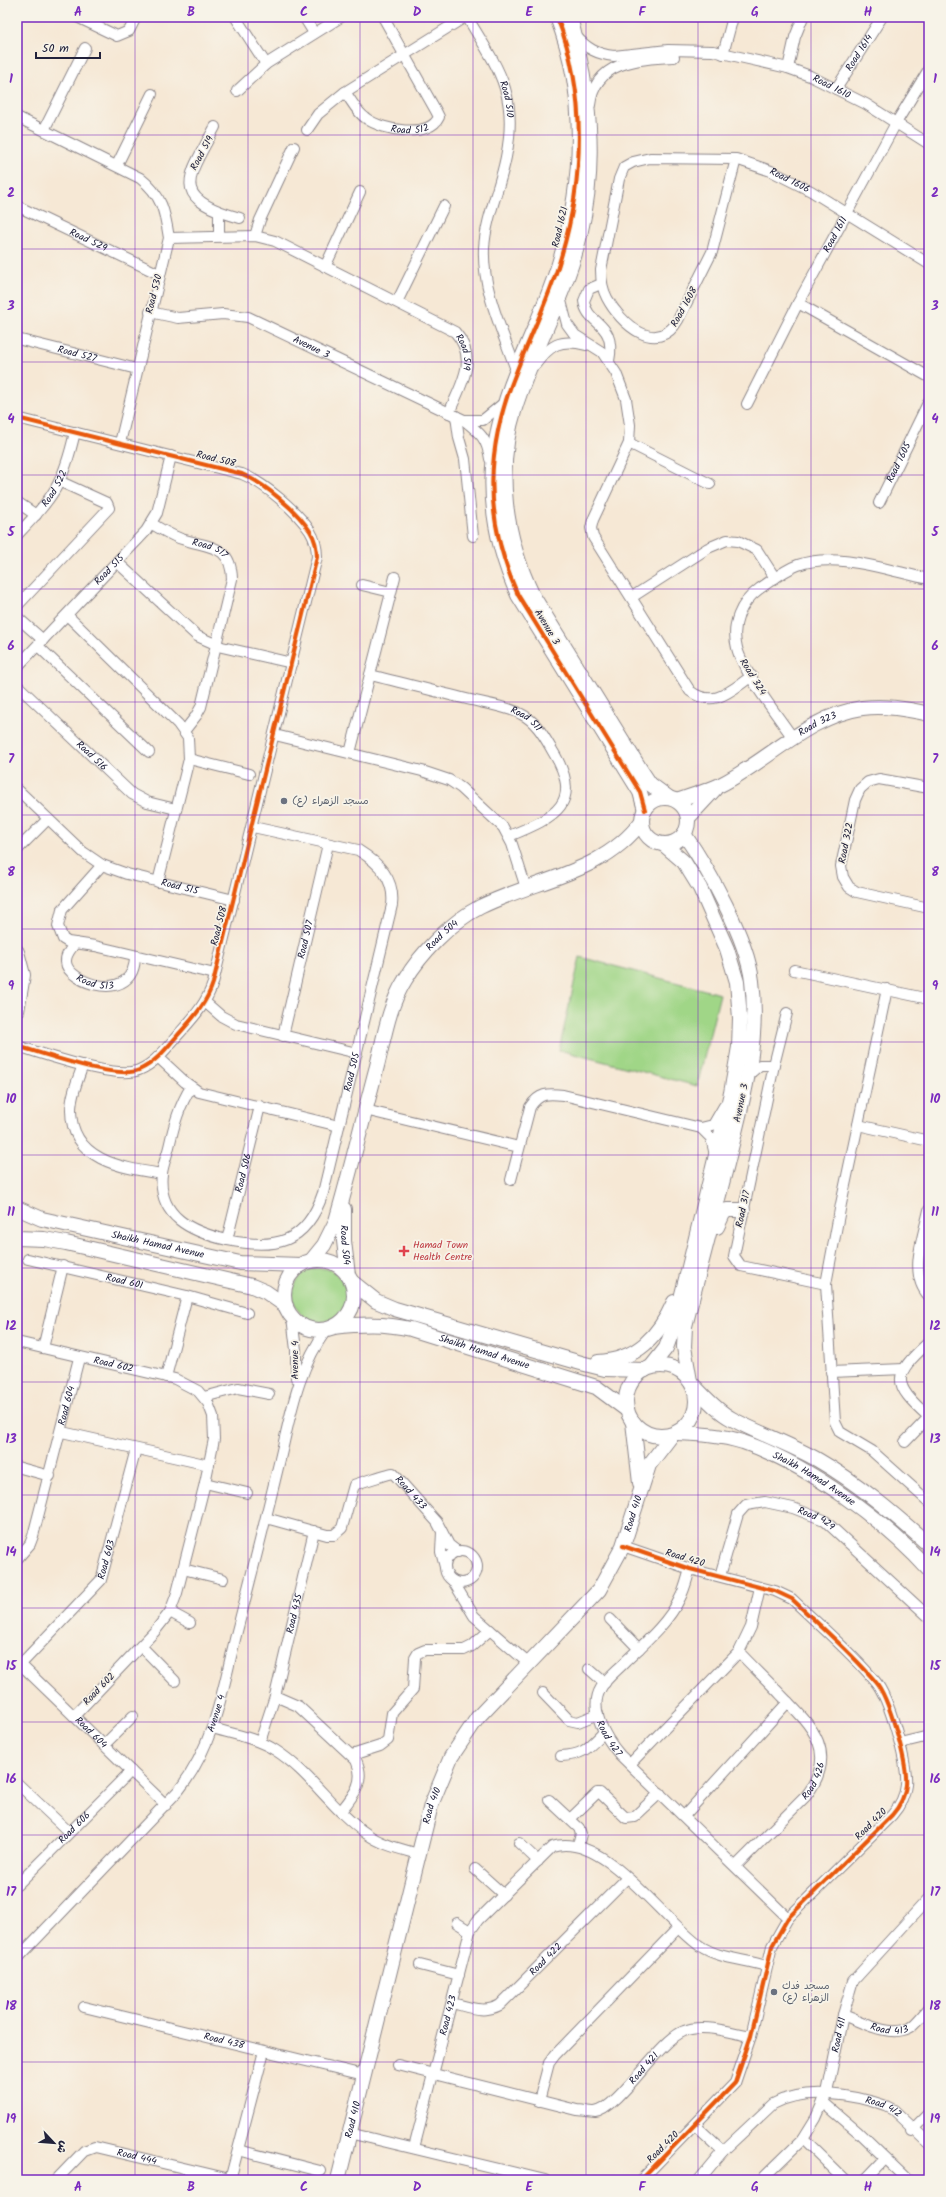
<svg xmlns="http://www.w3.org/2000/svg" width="946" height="2197" font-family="Kalam,'Playpen Sans Arabic',sans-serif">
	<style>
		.green { fill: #a0d687; stroke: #617c61 }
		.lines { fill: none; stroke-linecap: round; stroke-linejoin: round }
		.street-casing { stroke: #8c8588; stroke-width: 12 }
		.secondary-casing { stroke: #8c8588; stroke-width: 16 }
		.street { stroke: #fff; stroke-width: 10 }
		.secondary { stroke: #fff; stroke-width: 14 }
		.cycleway-casing { stroke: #f7f3e8; stroke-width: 6 }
		.cycleway { stroke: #e8590c; stroke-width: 4 }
		.grid { fill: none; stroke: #7b2cbf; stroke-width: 1; stroke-opacity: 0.55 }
		.worship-dot { fill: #6b7280; stroke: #f7f3e8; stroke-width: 1.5 }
		.health-dot { fill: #e0444e; stroke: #f7f3e8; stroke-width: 1.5 }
		.labels { text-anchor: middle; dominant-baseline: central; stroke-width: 3.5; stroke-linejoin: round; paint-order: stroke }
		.street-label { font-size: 10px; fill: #22223b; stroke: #f7f3e8 }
		.worship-label { font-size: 10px; fill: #5b616d; stroke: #f7f3e8; text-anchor: start }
		.health-label { font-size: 10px; fill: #be3a42; stroke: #f7f3e8; text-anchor: start }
		.neatline { fill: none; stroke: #7b2cbf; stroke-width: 1.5 }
		.grid-label { font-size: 13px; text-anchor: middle; font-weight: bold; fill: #7b2cbf }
	</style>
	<rect width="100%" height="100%" fill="#f7f3e8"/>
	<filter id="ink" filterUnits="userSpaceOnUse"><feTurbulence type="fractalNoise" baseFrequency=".025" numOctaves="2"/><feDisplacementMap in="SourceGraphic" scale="8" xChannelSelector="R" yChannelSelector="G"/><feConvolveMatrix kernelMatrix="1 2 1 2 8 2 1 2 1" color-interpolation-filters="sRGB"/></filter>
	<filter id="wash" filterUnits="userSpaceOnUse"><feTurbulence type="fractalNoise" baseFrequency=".012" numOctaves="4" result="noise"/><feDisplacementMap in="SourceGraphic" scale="16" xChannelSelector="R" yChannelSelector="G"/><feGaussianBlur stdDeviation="0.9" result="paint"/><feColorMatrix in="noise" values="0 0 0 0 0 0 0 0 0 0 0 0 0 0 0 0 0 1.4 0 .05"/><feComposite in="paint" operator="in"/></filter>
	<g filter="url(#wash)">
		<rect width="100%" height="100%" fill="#f6e8d5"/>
		<!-- green -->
		<g class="green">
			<path d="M580 957 720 994 697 1086 559 1050Z"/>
			<circle cx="320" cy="1295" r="27"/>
		</g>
	</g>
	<g filter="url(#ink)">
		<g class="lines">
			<!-- street casing -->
			<g class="street-casing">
				<g id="street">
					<path d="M77 17 117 36 129 31 136 17"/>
					<path d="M304 17 314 33"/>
					<path id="s1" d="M467 17C498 68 519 94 506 157 500 188 486 217 484 248 482 290 503 332 516 370"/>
					<path d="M236 18 266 64"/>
					<path id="s2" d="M576 36C587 49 597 54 614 56L668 50 713 51 788 68 810 76 866 104 929 144"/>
					<path d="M723 54 733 17"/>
					<path d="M788 68 795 37 803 17"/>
					<path id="s3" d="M836 89 882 17"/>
					<path d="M237 91 266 64 341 17"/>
					<path id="s4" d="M345 92C352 101 357 113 367 119 382 130 429 139 439 117L436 111 383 17"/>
					<path d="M590 105C595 61 637 59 674 57"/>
					<path d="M17 117 140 178C162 195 165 212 169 238L120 443"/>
					<path d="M215 127C188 178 168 198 240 218"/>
					<path d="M44 130 85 48"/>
					<path d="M307 130 318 114 345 92 465 17"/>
					<path id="s5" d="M736 159 712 252 678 320C657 357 620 323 607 298 602 289 601 280 601 270L619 179 624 167 633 162 650 158 736 159 771 171 811 191 929 264"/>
					<path d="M117 165 152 94"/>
					<path id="s6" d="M17 206 159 274"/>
					<path d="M219 212V236"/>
					<path d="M255 236 260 220 294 147"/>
					<path id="s7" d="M169 238 255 236 275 241 455 332C479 359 461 384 449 413"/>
					<path d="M325 267 360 192"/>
					<path d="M601 284 589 289 584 301C587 326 617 321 609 361"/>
					<path d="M560 297 567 324 575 335 602 352 616 373 626 399 630 425 629 443 593 520 591 528 593 537 690 691C714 709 731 690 752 676"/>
					<path d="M397 302 444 206"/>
					<path d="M798 303 929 377"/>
					<path id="s8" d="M150 312 178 318 223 314 248 317 464 420C480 433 487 438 490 459"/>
					<path id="s9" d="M17 339 137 369"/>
					<path d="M535 365C550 345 560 338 586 345"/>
					<path id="s10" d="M747 404 798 303 896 123 929 69"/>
					<path d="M456 416 459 438 465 459 473 536"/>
					<path d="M17 418 242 474C264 483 297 511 310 531 315 539 317 548 317 557L213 983C206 1005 192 1019 177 1036 166 1049 155 1063 139 1070 116 1080 42 1053 17 1046"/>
					<path d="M464 420H483L505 402"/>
					<path d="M629 443 710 484"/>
					<path d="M17 502 36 515"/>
					<path id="s11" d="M879 503 929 401"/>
					<path id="s12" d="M152 524C163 530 173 537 185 540 211 548 231 545 232 579L201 707 196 716 185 730"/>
					<path id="s13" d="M17 535C54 496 63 485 75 432"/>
					<path d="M117 562 197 636 222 647 292 663"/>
					<path d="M362 585 391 592"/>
					<path d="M632 597 708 548 727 540 738 541 757 550 775 578"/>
					<path d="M17 606 109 508 107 503 61 482"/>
					<path d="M67 615 178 724 188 738 189 759 158 882"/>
					<path d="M17 617 43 640"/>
					<path d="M38 646 149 752"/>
					<path id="s14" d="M17 667 146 531 157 513 171 456"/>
					<path id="s15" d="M370 675C404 683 437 692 471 700 487 704 506 706 521 714 536 721 544 736 552 750 585 803 556 817 509 836"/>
					<path id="s16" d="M17 685 132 794 147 802 176 809"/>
					<path d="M275 735 422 771 449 780 461 788 503 827 512 844 526 888"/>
					<path d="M793 738C778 716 743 672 737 648 731 625 740 603 759 589 771 581 784 570 798 565 836 551 890 571 929 579"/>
					<path d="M350 753 395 577"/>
					<path d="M189 759 249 774"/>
					<path d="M929 788 879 779 868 782 860 789 855 800 841 866 843 877 849 887 857 892 929 908"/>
					<path id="s17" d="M17 789 83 852 102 865 127 874 234 900"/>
					<path d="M17 850 48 819"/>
					<path d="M102 865 62 910 58 926 63 939 68 942 95 946 215 974"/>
					<path id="s18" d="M75 943C71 949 65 955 66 962 67 983 135 1006 135 956"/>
					<path d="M794 970 929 999"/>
					<path d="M887 989 841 1204 826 1284 835 1422 840 1432 872 1451 929 1502"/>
					<path d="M205 1002 221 1016 236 1024 357 1053"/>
					<path d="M787 1013 774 1065 734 1256 741 1266 826 1284"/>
					<path id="s19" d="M283 1036 328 844"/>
					<path d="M158 1057 185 1082 199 1092 339 1126"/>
					<path d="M83 1065C78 1079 71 1095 71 1110 71 1161 123 1168 162 1174"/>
					<path d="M747 1076 760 1065H774"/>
					<path id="s20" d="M191 1087C179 1106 174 1125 169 1147 167 1155 163 1165 162 1173 157 1217 192 1232 227 1240 275 1250 306 1244 323 1193L392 905C395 879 379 863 358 850L253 827"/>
					<path d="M365 1110 519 1147"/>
					<path d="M858 1125 929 1141"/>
					<path d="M701 1128 711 1138 715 1155"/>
					<path d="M511 1180 530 1107C539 1093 548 1093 563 1095L701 1128 713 1125 724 1106"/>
					<path d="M929 1210C923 1238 908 1274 929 1296"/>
					<path id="s21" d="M227 1240 260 1106"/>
					<path id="s22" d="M28 1259 187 1296 247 1313"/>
					<path d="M292 1317 296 1350V1378"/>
					<path id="s23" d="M17 1342 175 1379 198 1391 208 1403 213 1416 214 1439 205 1483 177 1593 170 1612 155 1631 74 1716"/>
					<path d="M43 1348 63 1266"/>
					<path d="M831 1372 904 1369"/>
					<path d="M166 1377 187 1296"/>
					<path d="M204 1397 238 1388 269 1394"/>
					<path d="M62 1432 209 1465"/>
					<path d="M905 1442 929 1417C891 1383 892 1376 929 1342"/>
					<path d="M17 1467 50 1476"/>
					<path d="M205 1483 247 1493"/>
					<path id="s24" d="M266 1518 327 1535H334L342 1528 354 1485C356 1484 390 1473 393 1473L437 1522 449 1545 458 1552"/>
					<path d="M442 1532 441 1552 445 1567"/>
					<path d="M623 1546 690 1569 775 1591 792 1599C820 1626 851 1652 875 1681 889 1697 908 1764 906 1785 905 1796 899 1807 892 1815L788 1918 772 1946 751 2036 735 2083 641 2180"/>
					<circle cx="461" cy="1567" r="16"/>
					<path id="s25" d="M17 1559 30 1544 33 1536 79 1358"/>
					<path d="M183 1569 223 1579"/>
					<path id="s26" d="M690 1569C687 1579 685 1589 680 1598 669 1622 645 1643 626 1661 619 1669 606 1678 601 1688 588 1709 606 1739 620 1755L788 1918"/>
					<path id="s27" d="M720 1576 738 1514 746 1505 765 1502 793 1508 824 1520 929 1617"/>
					<path d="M453 1581 474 1616 529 1664"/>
					<path d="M170 1612 190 1623"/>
					<path d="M610 1619 639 1649"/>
					<path d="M141 1646 175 1681"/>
					<path id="s28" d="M17 1661 166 1805"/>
					<path id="s29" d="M21 1664 101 1580 136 1449"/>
					<path d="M589 1669 605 1683"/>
					<path d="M543 1693 569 1720 578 1722 598 1714"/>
					<path d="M275 1696 298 1706 356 1760C366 1781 354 1795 341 1811"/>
					<path d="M212 1728C233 1734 256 1738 275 1750 310 1772 333 1811 367 1834 382 1845 401 1849 418 1854"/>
					<path id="s30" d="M260 1742 275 1696 314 1531"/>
					<path d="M900 1743 929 1736"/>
					<path d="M104 1745 133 1716"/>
					<path d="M352 1755 380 1746 388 1740 392 1713 413 1689 415 1658 418 1653 425 1650H464L472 1646 490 1630"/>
					<path d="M561 1756C584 1755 588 1748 604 1732"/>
					<path d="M630 1764 739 1652 751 1627 760 1587"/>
					<path d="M17 1783 69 1832"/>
					<path d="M549 1800 579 1828 581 1834 578 1846"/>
					<path d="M684 1816 788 1702"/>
					<path d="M570 1819 597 1793H600L626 1818 634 1817 660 1793"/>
					<path d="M519 1843 538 1861"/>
					<path id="s31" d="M736 1866 806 1796C839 1753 813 1727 782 1696 768 1681 753 1667 739 1652"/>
					<path d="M475 1869 504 1895"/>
					<path id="s32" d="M17 1885 131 1771"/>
					<path d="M457 1923 470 1931"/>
					<path id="s33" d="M17 1959 179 1790C214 1746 223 1689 236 1635 251 1577 266 1518 280 1459 291 1413 298 1368 327 1329"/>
					<path d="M420 1965 459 1975"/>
					<path id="s34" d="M452 2003C469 2007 484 2014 500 2005L627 1878"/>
					<path id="s35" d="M84 2007 364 2075"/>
					<path id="s36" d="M843 2015C862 2022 889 2038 909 2028 916 2025 923 2014 929 2008"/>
					<path id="s37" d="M398 2065 577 2110C582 2110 589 2112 595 2112 619 2109 658 2041 684 2031 703 2023 732 2033 751 2036"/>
					<path d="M539 2101 549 2063 555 2055 678 1928"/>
					<path d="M823 2102 858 2132 908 2180"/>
					<path d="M695 2125 723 2151"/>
					<path d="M912 2130 929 2113"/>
					<path d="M349 2133 545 2180"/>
					<path d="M803 2139 845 2180"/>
					<path id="s38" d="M414 2148 470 1931 478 1920 552 1847C603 1830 661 1919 700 1946 720 1959 744 1959 766 1966"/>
					<path d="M238 2150 320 2171"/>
					<path id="s39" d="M56 2180 84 2151 95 2147 230 2179"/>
					<path d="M230 2180 264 2051"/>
					<path id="s40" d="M699 2180 723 2151 773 2104C805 2087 853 2094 886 2106L894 2110 929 2143"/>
					<path id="s41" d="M761 2180 803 2139 816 2118 827 2093 843 2015 853 1981 929 1898"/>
					<path d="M865 2180 885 2159"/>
				</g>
			</g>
			<!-- secondary casing -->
			<g class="secondary-casing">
				<g id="secondary">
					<path d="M557 17C587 94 584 179 561 257 550 296 532 332 517 370 485 448 483 517 518 595L640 792 645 810"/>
					<path d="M570 17C589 90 598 160 580 235 566 295 533 349 515 408 495 470 505 538 533 596L642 772 650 784 669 798"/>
					<circle cx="665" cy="821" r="23"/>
					<path id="s42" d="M677 801C691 796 707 791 720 785 768 761 808 716 862 708 885 705 907 709 929 714"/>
					<path d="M688 818 715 789"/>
					<path d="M684 834C709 870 747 938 752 981 760 1044 741 1108 726 1168 712 1221 699 1274 685 1326L684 1347 690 1381"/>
					<path d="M17 952 23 975 17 1011"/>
					<path id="s43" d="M17 1208 42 1219 240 1263 301 1265"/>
					<path id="s44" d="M344 1209V1241L348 1275"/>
					<path d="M717 1227 723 1214 727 1210H743"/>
					<path d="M17 1238 44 1239 66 1243 252 1286 266 1292 286 1306"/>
					<circle cx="319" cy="1295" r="35"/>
					<path id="s45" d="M311 1261 324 1245 336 1221C351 1170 363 1118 377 1066 384 1038 389 1005 405 980 421 953 451 922 480 907 536 879 603 874 642 821"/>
					<path d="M351 1281 376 1301 395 1309 581 1363 605 1369 645 1370"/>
					<path id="s46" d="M333 1327C361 1324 384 1323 411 1329L596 1387 627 1410"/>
					<path d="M598 1362C637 1360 659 1336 674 1302"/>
					<circle cx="661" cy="1401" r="35"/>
					<path d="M651 1367 666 1348 673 1329 688 1271 731 1093 739 1047 740 1018 737 982 727 949 700 888 684 862 663 844"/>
					<path d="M693 1385C705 1397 717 1411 732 1419 760 1434 790 1444 818 1460 858 1483 894 1514 929 1545"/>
					<path d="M633 1422 640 1483"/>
					<path id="s47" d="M677 1433C699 1434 721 1435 743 1442 807 1464 884 1520 929 1570"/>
					<path id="s48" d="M338 2180 431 1805 451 1757 478 1717 599 1590 623 1546 649 1465 672 1435"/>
				</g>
			</g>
			<!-- street -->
			<use href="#street" class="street"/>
			<!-- secondary -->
			<use href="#secondary" class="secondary"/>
			<!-- cycleway casing -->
			<g class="cycleway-casing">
				<g id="cycleway">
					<path d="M557 17C587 94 584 179 561 257 550 296 532 332 517 370 485 448 483 517 518 595L640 792 645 810"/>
					<path d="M17 418 242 474C264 483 297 511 310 531 315 539 317 548 317 557L213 983C206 1005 192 1019 177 1036 166 1049 155 1063 139 1070 116 1080 42 1053 17 1046"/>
					<path d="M623 1546 690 1569 775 1591 792 1599C820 1626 851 1652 875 1681 889 1697 908 1764 906 1785 905 1796 899 1807 892 1815L788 1918 772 1946 751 2036 735 2083 641 2180"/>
				</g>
			</g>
			<!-- cycleway -->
			<use href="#cycleway" class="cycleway"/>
		</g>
	</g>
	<!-- grid -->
	<path class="grid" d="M135 17V2180M248 17V2180M360 17V2180M473 17V2180M586 17V2180M698 17V2180M811 17V2180M17 135H929M17 249H929M17 362H929M17 475H929M17 589H929M17 702H929M17 815H929M17 929H929M17 1042H929M17 1155H929M17 1268H929M17 1382H929M17 1495H929M17 1608H929M17 1722H929M17 1835H929M17 1948H929M17 2062H929"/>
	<!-- markers -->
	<g class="worship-dot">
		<circle cx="284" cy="801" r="4"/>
		<circle cx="774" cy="1992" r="4"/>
	</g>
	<path class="health-dot" d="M402 1245h4v4h4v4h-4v4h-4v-4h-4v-4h4z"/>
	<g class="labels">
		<!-- street labels -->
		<g class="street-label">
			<text stroke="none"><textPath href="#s3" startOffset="43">Road 1614</textPath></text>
			<text stroke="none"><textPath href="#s2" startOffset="268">Road 1610</textPath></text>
			<text stroke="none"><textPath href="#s1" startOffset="92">Road 510</textPath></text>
			<text stroke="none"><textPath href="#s4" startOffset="80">Road 512</textPath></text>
			<text transform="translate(202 153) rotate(-62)">Road 519</text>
			<text stroke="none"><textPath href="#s5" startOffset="572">Road 1606</textPath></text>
			<text transform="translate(560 227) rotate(-77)">Road 1621</text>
			<text stroke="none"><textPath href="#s10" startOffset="191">Road 1611</textPath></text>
			<text stroke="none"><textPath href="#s6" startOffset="79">Road 529</textPath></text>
			<text transform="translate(154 294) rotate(-76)">Road 530</text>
			<text transform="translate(684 307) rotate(-61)">Road 1608</text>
			<text stroke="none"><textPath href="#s8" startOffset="169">Avenue 3</textPath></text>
			<text stroke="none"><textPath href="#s7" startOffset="331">Road 519</textPath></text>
			<text stroke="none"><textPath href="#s9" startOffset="62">Road 527</textPath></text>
			<text transform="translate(216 459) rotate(14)">Road 508</text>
			<text stroke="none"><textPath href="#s11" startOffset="45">Road 1605</textPath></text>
			<text stroke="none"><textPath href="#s13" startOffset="60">Road 522</textPath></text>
			<text stroke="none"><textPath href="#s12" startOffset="63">Road 517</textPath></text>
			<text stroke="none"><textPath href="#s14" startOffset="134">Road 515</textPath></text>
			<text transform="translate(547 627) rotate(59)">Avenue 3</text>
			<text transform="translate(753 677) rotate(58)">Road 324</text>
			<text stroke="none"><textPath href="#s15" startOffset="163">Road 511</textPath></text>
			<text stroke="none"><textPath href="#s42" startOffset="161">Road 323</textPath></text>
			<text stroke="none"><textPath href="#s16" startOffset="103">Road 516</textPath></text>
			<text transform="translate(846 843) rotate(-79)">Road 322</text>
			<text stroke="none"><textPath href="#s17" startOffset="195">Road 515</textPath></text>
			<text transform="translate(219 926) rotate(-76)">Road 508</text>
			<text stroke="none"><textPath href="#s45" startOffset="357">Road 504</textPath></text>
			<text stroke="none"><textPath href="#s19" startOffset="99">Road 507</textPath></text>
			<text stroke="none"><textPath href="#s18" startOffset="60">Road 513</textPath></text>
			<text stroke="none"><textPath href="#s20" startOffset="441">Road 505</textPath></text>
			<text transform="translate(741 1103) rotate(-78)">Avenue 3</text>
			<text stroke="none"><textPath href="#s21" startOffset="69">Road 506</textPath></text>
			<text transform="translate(743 1209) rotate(-78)">Road 317</text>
			<text stroke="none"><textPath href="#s43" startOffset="146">Shaikh Hamad Avenue</textPath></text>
			<text stroke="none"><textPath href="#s44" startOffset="36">Road 504</textPath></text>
			<text stroke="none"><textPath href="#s22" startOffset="99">Road 601</textPath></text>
			<text stroke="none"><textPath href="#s46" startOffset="155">Shaikh Hamad Avenue</textPath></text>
			<text transform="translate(295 1360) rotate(-90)">Avenue 4</text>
			<text stroke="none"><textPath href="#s23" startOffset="99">Road 602</textPath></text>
			<text stroke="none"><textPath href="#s25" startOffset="163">Road 604</textPath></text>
			<text stroke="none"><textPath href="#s47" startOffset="147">Shaikh Hamad Avenue</textPath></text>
			<text stroke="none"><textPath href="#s24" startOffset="193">Road 433</textPath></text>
			<text stroke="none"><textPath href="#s48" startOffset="746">Road 410</textPath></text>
			<text stroke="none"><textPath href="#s27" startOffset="150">Road 429</textPath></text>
			<text transform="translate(685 1558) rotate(17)">Road 420</text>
			<text stroke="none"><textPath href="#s29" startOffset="137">Road 603</textPath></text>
			<text stroke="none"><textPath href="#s30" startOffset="133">Road 435</textPath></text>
			<text transform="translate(99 1689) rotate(-46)">Road 602</text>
			<text stroke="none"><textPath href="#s33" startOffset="320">Avenue 4</textPath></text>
			<text stroke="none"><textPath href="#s28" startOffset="103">Road 604</textPath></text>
			<text stroke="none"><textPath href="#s26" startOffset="205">Road 427</textPath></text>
			<text stroke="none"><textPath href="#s31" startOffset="116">Road 426</textPath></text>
			<text stroke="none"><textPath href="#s48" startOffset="386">Road 410</textPath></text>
			<text transform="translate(871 1824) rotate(-45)">Road 420</text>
			<text stroke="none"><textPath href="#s32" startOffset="81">Road 606</textPath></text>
			<text stroke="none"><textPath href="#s34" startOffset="114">Road 422</textPath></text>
			<text stroke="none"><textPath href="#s38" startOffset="137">Road 423</textPath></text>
			<text stroke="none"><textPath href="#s36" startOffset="49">Road 413</textPath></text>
			<text stroke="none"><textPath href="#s41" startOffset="170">Road 411</textPath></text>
			<text stroke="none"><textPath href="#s35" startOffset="144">Road 438</textPath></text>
			<text stroke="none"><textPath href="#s37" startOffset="269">Road 421</textPath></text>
			<text stroke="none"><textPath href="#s40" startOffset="220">Road 412</textPath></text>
			<text stroke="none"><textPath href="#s48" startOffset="62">Road 410</textPath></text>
			<text transform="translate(663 2147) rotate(-45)">Road 420</text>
			<text stroke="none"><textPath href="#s39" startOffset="95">Road 444</textPath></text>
		</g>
		<!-- worship labels -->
		<g class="worship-label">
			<text x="292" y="801">مسجد الزهراء (ع)</text>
			<text x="782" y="1986">مسجد فدك<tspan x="782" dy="12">الزهراء (ع)</tspan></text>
		</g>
		<!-- health labels -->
		<g class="health-label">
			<text x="413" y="1245">Hamad Town<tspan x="413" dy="12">Health Centre</tspan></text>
		</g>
	</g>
	<!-- margin -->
	<rect width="946" height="2197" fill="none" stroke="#f7f3e8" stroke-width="44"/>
	<!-- north arrow -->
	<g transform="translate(54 2143) rotate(116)" stroke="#f7f3e8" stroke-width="3" paint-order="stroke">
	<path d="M0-3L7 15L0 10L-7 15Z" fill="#22223b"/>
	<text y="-6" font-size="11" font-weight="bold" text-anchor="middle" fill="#22223b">ش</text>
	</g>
	<!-- scale -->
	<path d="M36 52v6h64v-6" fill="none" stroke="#22223b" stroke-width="2"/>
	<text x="42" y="52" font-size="12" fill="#22223b" stroke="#f7f3e8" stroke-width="3" paint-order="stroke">50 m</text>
	<rect x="22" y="22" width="902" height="2153" class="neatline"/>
	<g class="grid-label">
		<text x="78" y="16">A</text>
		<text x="191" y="16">B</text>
		<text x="304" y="16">C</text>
		<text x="417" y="16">D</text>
		<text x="529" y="16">E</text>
		<text x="642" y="16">F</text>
		<text x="755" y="16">G</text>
		<text x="868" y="16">H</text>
		<text x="11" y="83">1</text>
		<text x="935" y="83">1</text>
		<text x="11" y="197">2</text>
		<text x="935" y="197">2</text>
		<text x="11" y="310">3</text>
		<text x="935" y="310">3</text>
		<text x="11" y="423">4</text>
		<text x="935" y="423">4</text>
		<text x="11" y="536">5</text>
		<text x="935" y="536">5</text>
		<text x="11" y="650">6</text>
		<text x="935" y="650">6</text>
		<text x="11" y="763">7</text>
		<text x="935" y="763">7</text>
		<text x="11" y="876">8</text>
		<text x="935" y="876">8</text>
		<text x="11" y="990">9</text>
		<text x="935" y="990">9</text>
		<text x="11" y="1103">10</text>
		<text x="935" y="1103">10</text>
		<text x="11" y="1216">11</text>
		<text x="935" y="1216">11</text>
		<text x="11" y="1330">12</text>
		<text x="935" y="1330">12</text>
		<text x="11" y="1443">13</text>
		<text x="935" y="1443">13</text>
		<text x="11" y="1556">14</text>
		<text x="935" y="1556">14</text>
		<text x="11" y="1670">15</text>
		<text x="935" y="1670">15</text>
		<text x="11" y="1783">16</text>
		<text x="935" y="1783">16</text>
		<text x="11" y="1896">17</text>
		<text x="935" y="1896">17</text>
		<text x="11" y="2010">18</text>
		<text x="935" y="2010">18</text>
		<text x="11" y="2123">19</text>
		<text x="935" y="2123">19</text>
		<text x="78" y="2191">A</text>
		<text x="191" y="2191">B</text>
		<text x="304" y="2191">C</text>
		<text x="417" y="2191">D</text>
		<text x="529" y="2191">E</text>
		<text x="642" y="2191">F</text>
		<text x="755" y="2191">G</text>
		<text x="868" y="2191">H</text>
	</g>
</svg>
